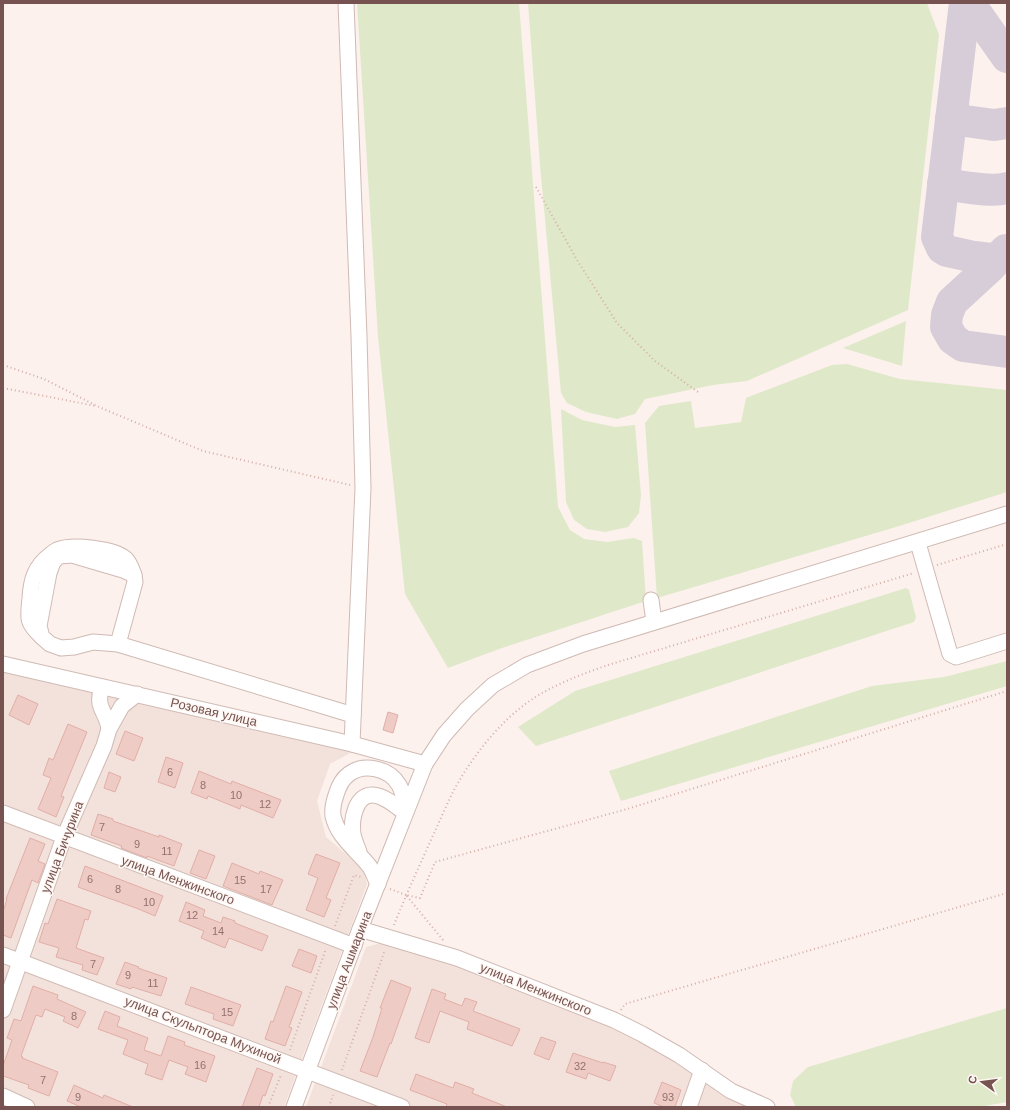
<svg xmlns="http://www.w3.org/2000/svg" width="1010" height="1110" font-family="Arial,sans-serif">
	<style>
		.residential { fill: #f3e2db }
		.green { fill: #dfe9ca }
		.lines { fill: none; stroke-linecap: round; stroke-linejoin: round }
		.taxiway { stroke: #d6cdd9; stroke-width: 32 }
		.building { fill: #efcbc5; stroke: #e1aea7 }
		.minor-casing { stroke: #d0bab4; stroke-width: 17 }
		.path { stroke: #d5ada8; stroke-width: 2; stroke-dasharray: 1 3; stroke-linecap: butt }
		.minor { stroke: #fff; stroke-width: 15 }
		.labels { text-anchor: middle; dominant-baseline: central; stroke-width: 3; stroke-linejoin: round; paint-order: stroke }
		.number-label { font-size: 11px; fill: #94716d }
		.street-label { font-size: 13px; fill: #765350; stroke: #fef7f3 }
	</style>
	<rect width="100%" height="100%" fill="#fcf1ec"/>
	<!-- residential -->
	<g class="residential">
		<path d="M3 666 354 751 330 764 317 801 326 837 364 869 367 884 284 1107H3Z"/>
		<path d="M388 941 480 971 612 1023 759 1107H306L366 947Z"/>
	</g>
	<!-- green -->
	<g class="green">
		<path d="M357 3H519L558 507 570 530 584 539 607 542 634 538 642 541 646 601 502 648 448 668 405 594 378 337Z"/>
		<path d="M528 3H927L939 35 908 310 747 381 713 385 645 399 635 414 617 419 586 412 567 403 561 393 540 165Z"/>
		<path d="M906 321 902 366 843 348Z"/>
		<path d="M847 364 900 379 1007 390V492L896 527 657 598 645 423 659 406 691 401 695 428 741 422 746 398 832 365Z"/>
		<path d="M561 409 582 420 615 427 635 425 641 495 639 513 628 527 605 532 587 529 574 520 566 502Z"/>
		<path d="M906 588 909 590 916 617 914 622 536 746 518 727 575 691Z"/>
		<path d="M1007 661V686L621 801 609 771 872 686 944 677Z"/>
		<path d="M1007 1008V1102L979 1107H796L790 1095 793 1081 808 1067Z"/>
	</g>
	<g class="lines">
		<!-- taxiway -->
		<g class="taxiway">
			<path d="M965 3 937 237 942 248 947 251 974 257 990 259 999 257"/>
			<path d="M969 3 1007 57"/>
			<path d="M951 119 994 125 1007 123"/>
			<path d="M943 184C961 186 991 193 1007 188"/>
			<path d="M1006 250 989 268 952 302 947 315 946 327 953 339 963 346 1007 352"/>
		</g>
	</g>
	<!-- building -->
	<g class="building">
		<path d="M18 695 38 704 29 725 9 715Z"/>
		<path d="M388 712 398 715 393 733 383 730Z"/>
		<path d="M68 724 87 732 61 796 64 797 56 817 38 809 51 778 43 775 49 758 53 760Z"/>
		<path d="M125 731 143 738 134 761 116 754Z"/>
		<path d="M166 757 183 763 175 788 158 782Z"/>
		<path d="M199 771 231 784 232 781 281 800 273 818 241 805 240 809 208 796 207 799 191 793Z"/>
		<path d="M109 772 121 777 115 792 104 788Z"/>
		<path d="M98 814 113 819V821L159 837V835L182 844 174 866 147 856V858L121 848 122 846 91 835Z"/>
		<path d="M30 838 45 844 38 861 45 864 38 883 32 880 11 938 3 935V912L7 899H6Z"/>
		<path d="M199 850 215 856 206 879 190 873Z"/>
		<path d="M316 854 340 863 326 898 331 900 324 917 306 910 318 878 308 874Z"/>
		<path d="M232 863 259 874 260 871 283 880 272 905 223 886Z"/>
		<path d="M85 866 163 896 155 916 136 908 78 887Z"/>
		<path d="M57 899 91 911 88 920 85 919 76 948 104 958 97 975 82 970 83 965 56 957 59 948 39 942 45 923 48 924Z"/>
		<path d="M186 902 205 910 203 916 221 923 223 917 235 921V923L268 936 262 951 229 938 225 948 201 938 204 931 179 921Z"/>
		<path d="M299 949 317 956 311 973 292 966Z"/>
		<path d="M125 962 139 967 138 968 167 978 161 996 132 987 131 989 116 984Z"/>
		<path d="M391 980 411 988 391 1044 390 1043 377 1077 360 1071 373 1037 382 1008H380Z"/>
		<path d="M33 986 58 995 57 999 86 1012 78 1028 63 1021 65 1017 45 1009 42 1017 36 1015 21 1056 23 1057 22 1058 58 1072 49 1096 28 1088 29 1085 3 1076V1066L12 1040 7 1038 14 1019 21 1021Z"/>
		<path d="M286 986 302 992 289 1027 292 1028 285 1046 265 1039 271 1021 273 1022Z"/>
		<path d="M191 987 241 1005 233 1026 213 1019 214 1014 185 1004Z"/>
		<path d="M432 989 446 994 444 999 462 1006 465 998 477 1002 473 1011 520 1029 512 1046 467 1029 469 1022 440 1011 429 1043 415 1038Z"/>
		<path d="M105 1011 120 1017 117 1026 148 1038 144 1050 161 1056 168 1036 185 1042 184 1045 215 1056 206 1082 185 1074 188 1067 169 1060 162 1080 145 1074 148 1064 123 1054 128 1040 98 1029Z"/>
		<path d="M541 1037 556 1042 549 1060 534 1054Z"/>
		<path d="M573 1053 603 1063V1062L616 1066 610 1081 588 1073 586 1079 566 1072Z"/>
		<path d="M257 1068 273 1074 265 1096 263 1095 259 1107H242Z"/>
		<path d="M416 1074 453 1088 455 1082 474 1089 472 1093 507 1107H446L447 1104 410 1090Z"/>
		<path d="M662 1082 681 1090 675 1107H664L654 1103Z"/>
		<path d="M74 1085 103 1098 104 1095 133 1107H81L67 1101Z"/>
	</g>
	<g class="lines">
		<!-- minor casing -->
		<g class="minor-casing">
			<g id="minor">
				<path d="M346 3 359 336 363 488 352 744"/>
				<path d="M918 543 950 654 956 657 1007 641"/>
				<path d="M651 600 654 622"/>
				<path d="M41 636C26 622 28 618 30 598 31 580 35 566 50 555 52 553 55 551 57 550 72 544 114 548 126 559 130 563 132 570 134 575"/>
				<path d="M118 644 135 582 134 575 123 570 72 555 59 556 53 562 49 573 39 626 42 637 50 644 61 648 74 647 93 642 118 644 353 715"/>
				<path d="M3 664 352 744 425 764"/>
				<path d="M102 687C100 693 98 700 101 707 104 715 108 720 109 729"/>
				<path d="M3 813 354 946"/>
				<path d="M359 852C357 846 354 840 353 834 351 821 355 794 373 795 385 796 396 806 405 813"/>
				<path d="M378 884C375 878 373 872 370 867 357 850 338 838 333 816 332 809 334 801 336 795 338 788 342 779 349 774 364 763 389 768 399 785 404 793 404 803 405 812"/>
				<path d="M360 929 457 958 614 1020 642 1034 679 1055 731 1091 767 1107"/>
				<path d="M3 955 402 1107"/>
				<path d="M3 1010 64 837 104 746 109 729 122 706 137 694"/>
				<path d="M3 1096 27 1107"/>
				<path d="M294 1107 360 929 425 764 444 735 467 709 493 685 527 665 583 644 1007 514"/>
				<path d="M689 1107 702 1070"/>
			</g>
		</g>
		<!-- path -->
		<g class="path">
			<path d="M536 187 577 260 617 323 655 361 698 392"/>
			<path d="M3 365 44 379 99 407 203 451 350 485"/>
			<path d="M3 388 96 406"/>
			<path d="M937 565 1007 544"/>
			<path d="M390 889 406 895"/>
			<path d="M394 925C405 897 418 869 430 842 438 825 445 808 453 792 468 763 493 730 519 709 544 688 577 676 608 665L914 573"/>
			<path d="M335 926 354 875 361 877"/>
			<path d="M443 940 406 895 420 898 435 862 627 809 1007 691"/>
			<path d="M621 1010 625 1004 1007 893"/>
			<path d="M290 1050 326 949"/>
			<path d="M342 1070 385 950"/>
			<path d="M268 1107 281 1075"/>
			<path d="M329 1107 333 1095"/>
		</g>
		<!-- minor -->
		<use href="#minor" class="minor"/>
	</g>
	<g class="labels">
		<!-- number labels -->
		<g class="number-label">
			<text x="170" y="772">6</text>
			<text x="203" y="785">8</text>
			<text x="236" y="795">10</text>
			<text x="265" y="804">12</text>
			<text x="102" y="827">7</text>
			<text x="137" y="844">9</text>
			<text x="167" y="851">11</text>
			<text x="90" y="879">6</text>
			<text x="240" y="880">15</text>
			<text x="118" y="889">8</text>
			<text x="266" y="889">17</text>
			<text x="149" y="902">10</text>
			<text x="192" y="915">12</text>
			<text x="218" y="931">14</text>
			<text x="93" y="964">7</text>
			<text x="128" y="975">9</text>
			<text x="153" y="983">11</text>
			<text x="227" y="1012">15</text>
			<text x="74" y="1016">8</text>
			<text x="200" y="1065">16</text>
			<text x="580" y="1066">32</text>
			<text x="43" y="1080">7</text>
			<text x="78" y="1097">9</text>
			<text x="668" y="1097">93</text>
		</g>
		<!-- street labels -->
		<g class="street-label">
			<text transform="translate(214 712) rotate(13)">Розовая улица</text>
			<text transform="translate(62 847) rotate(-69)">улица Бичурина</text>
			<text transform="translate(178 880) rotate(20)">улица Менжинского</text>
			<text transform="translate(349 960) rotate(-69)">улица Ашмарина</text>
			<text transform="translate(536 989) rotate(22)">улица Менжинского</text>
			<text transform="translate(203 1030) rotate(21)">улица Скульптора Мухиной</text>
		</g>
	</g>
	<!-- border -->
	<rect width="1010" height="1110" fill="none" stroke="#765350" stroke-width="8"/>
	<!-- north arrow -->
	<g transform="translate(982 1082) rotate(284)" stroke="#fef7f3" stroke-width="3" paint-order="stroke">
	<path d="M0-3L7 15L0 10L-7 15Z" fill="#765350"/>
	<text y="-6" font-size="11" font-weight="bold" text-anchor="middle" fill="#765350">С</text>
	</g>
</svg>
